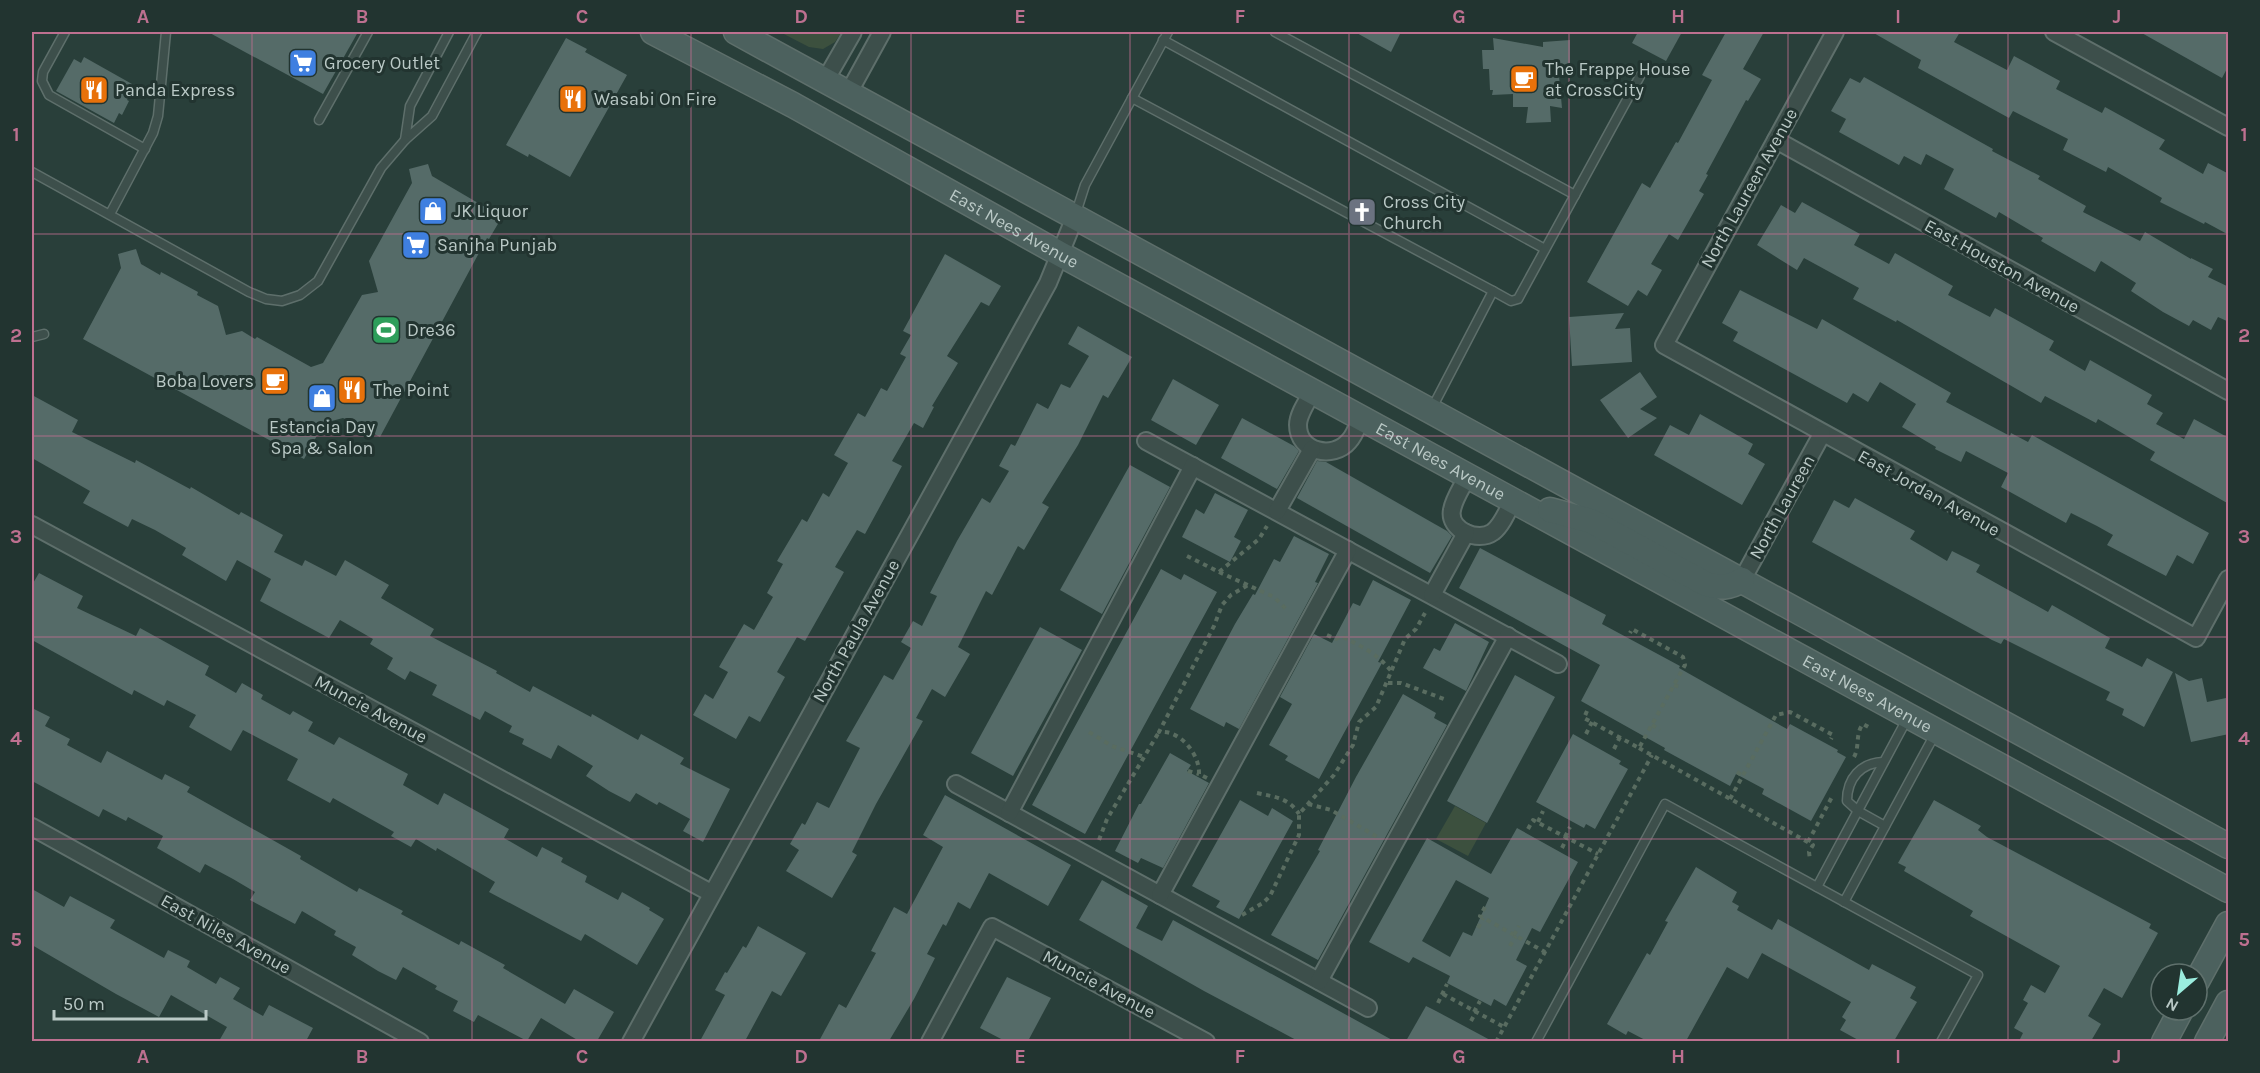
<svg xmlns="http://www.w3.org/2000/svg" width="2260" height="1073" font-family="Karla,sans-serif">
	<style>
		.green { fill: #3c503e }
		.building { fill: #556b68; fill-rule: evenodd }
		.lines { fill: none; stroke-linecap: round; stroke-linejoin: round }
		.lane-casing { stroke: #5e6f6b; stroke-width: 11 }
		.street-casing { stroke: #5e6f6b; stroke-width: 20 }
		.secondary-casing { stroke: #5e6f6b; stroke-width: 27 }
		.path { stroke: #596c60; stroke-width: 4; stroke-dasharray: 4.5 4.5; stroke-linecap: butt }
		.lane { stroke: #3d4f4b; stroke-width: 8 }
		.street { stroke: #3d4f4b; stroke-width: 16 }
		.secondary { stroke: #4c615e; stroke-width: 24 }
		.grid { fill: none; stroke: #be7090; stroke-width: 1.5; stroke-opacity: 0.55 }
		.labels { text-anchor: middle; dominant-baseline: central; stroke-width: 6; stroke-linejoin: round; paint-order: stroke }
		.poi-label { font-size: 18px; fill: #bac9c6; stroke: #223430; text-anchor: start }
		.street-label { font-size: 18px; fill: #bac9c6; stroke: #223430 }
		.neatline { fill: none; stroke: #be7090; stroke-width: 2 }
		.grid-label { font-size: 20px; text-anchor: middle; font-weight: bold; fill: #be7090 }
	</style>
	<rect width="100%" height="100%" fill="#293f3a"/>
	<!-- green -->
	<g class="green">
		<path d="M780 32H839L841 33 835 42 823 49 809 47Z"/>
		<path d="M1455 806 1486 823 1468 856 1436 839Z"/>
	</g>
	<!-- building -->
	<g class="building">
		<path d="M208 32H358L323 94Z"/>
		<path d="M1355 32H1401L1391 52Z"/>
		<path d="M1638 32H1682L1666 61 1632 43Z"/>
		<path d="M1726 32H1764L1743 69 1761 79 1748 101 1746 100 1706 174 1708 175 1699 191 1704 194 1678 240 1669 234 1651 264 1662 270 1647 296 1638 290 1628 306 1587 282 1642 183 1650 188 1676 142 1678 143 1712 80 1702 75Z"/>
		<path d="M1872 32H1960L1954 42 2007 70 2014 56 2060 81 2056 89 2102 113 2105 107 2165 140 2159 149 2203 174 2208 163 2229 174V235L2205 222 2204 224 2160 202 2162 198 2108 167 2106 172 2063 150 2068 139 2013 111 2009 118 1918 68 1921 60Z"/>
		<path d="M2140 32H2229V65L2222 78Z"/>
		<path d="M566 38 587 49 585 52 627 75 570 177 529 154 528 157 506 145Z"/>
		<path d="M1493 38 1543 47V42L1570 40V64L1558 65 1562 108 1550 106 1551 122 1526 123 1528 107H1513V94L1492 95 1493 90H1490L1489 69H1483L1482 50H1494Z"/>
		<path d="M84 57 132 84 129 89 132 91 127 100 129 101 122 115 119 113 114 123 56 91 74 59 81 63Z"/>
		<path d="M1864 77 1993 149 1992 151 2040 176 2038 179 2086 206 2083 212 2140 241 2145 232 2191 259V258L2213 269 2208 277 2229 287V322L2218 317 2211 330 2193 320 2189 326 2163 312 2131 291 2136 283 2101 261 2095 272 2041 241 2043 238 1999 212 1996 218 1944 189 1954 169 1926 154 1921 165 1904 156 1899 165 1839 132 1846 119 1831 111 1850 78 1860 83Z"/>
		<path d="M428 164 432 176 502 217 489 239 487 238 380 437 343 418 324 423 304 459 83 339 121 268 118 254 136 249 141 264 160 275 161 272 198 292 197 295 218 306 226 335 242 331 255 339 257 337 311 367 323 363 362 295 378 292 369 261 412 183 409 169Z"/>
		<path d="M1802 202 1860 234 1854 245 1889 264 1895 253 1953 286 1948 295 1990 317 1995 308 2054 341 2049 350 2085 371 2090 360 2152 395 2147 404 2163 413 2156 424 2184 439 2194 419 2229 438V504L2150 460 2155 452 2098 419 2096 423 2045 396 2041 403 1897 320 1896 322 1853 299 1859 288 1804 258 1797 270 1757 245 1781 205 1795 213Z"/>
		<path d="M945 254 1001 286 989 306 981 302 947 356 958 363 932 406 934 407 923 428 914 423 892 461 902 466 865 534 857 530 835 567 844 572 805 641 797 637 777 672 785 677 760 722 749 716 736 739 693 715 705 694 713 699 728 672 719 667 744 624 754 630 773 597 767 593 783 564 777 561 802 519 807 522 823 493 829 497 848 463 834 455 858 413 865 417 881 388 887 391 906 357 900 354 911 335 903 331Z"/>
		<path d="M1740 290 1817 329 1822 319 1951 393 1946 402 2010 436 2011 433 2028 442 2032 435 2209 533 2193 564 2177 555 2166 576 2107 545 2113 535 2097 526 2071 513 2066 523 2001 487 2008 473 1966 451 1961 462 1935 449 1936 447 1902 427 1916 404 1880 382 1868 402 1853 393 1847 403 1733 341 1738 332 1722 323Z"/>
		<path d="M1624 313 1615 329 1630 328 1632 362 1572 366 1569 317Z"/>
		<path d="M1078 326 1132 357 1108 398 1103 395 1078 445 1042 503 1049 507 1024 550 1018 546 992 595 986 591 958 647 970 654 945 697 932 689 916 718 923 721 876 804 852 852 857 855 832 898 786 871 799 850 790 844 802 823 805 825 817 802 829 808 860 748 846 741 884 675 893 680 911 648 901 642 913 621 922 626 937 596 930 593 957 541 982 498 990 503 1009 471 999 466 1011 444 1015 446 1037 403 1048 409 1061 384 1070 388 1089 356 1068 344Z"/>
		<path d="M1640 372 1657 397 1640 409 1657 418 1628 438 1600 400Z"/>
		<path d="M1173 379 1219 405 1196 445 1151 420Z"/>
		<path d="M32 395 78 420 72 432 135 463 136 460 190 489 191 487 239 515 241 512 283 535 274 552 302 566 305 560 336 576 345 560 389 585 381 598 434 629 430 636 497 671 496 673 530 692 533 686 591 717 592 714 638 740 641 734 684 758 680 764 730 789 703 842 683 831 690 819 659 802 657 805 636 793 630 802 609 791 586 776 593 766 558 745 551 759 522 744 524 739 509 732 512 726 485 711 480 720 432 695 437 685 410 671 405 680 387 669 393 658 370 644 373 639 340 620 329 638 260 601 271 579 237 560 226 581 182 555 186 548 155 530 132 519 128 527 83 503 90 491 32 458Z"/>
		<path d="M1700 414 1753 444 1748 454 1765 464 1742 505 1654 455 1670 425 1689 435Z"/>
		<path d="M1242 418 1294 446 1299 451 1277 489 1221 458Z"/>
		<path d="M1317 461 1326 462 1447 531 1452 536 1430 573 1297 498Z"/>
		<path d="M1130 465 1170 487 1102 614 1060 590Z"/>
		<path d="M1215 493 1248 510 1234 537 1241 541 1230 562 1182 537 1196 509 1204 514Z"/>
		<path d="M1855 498 1915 531 1910 539 1947 561 1952 551 1980 565 1976 572 2048 612 2052 605 2110 638 2105 648 2142 667 2147 658 2173 672 2144 727 2122 715 2124 709 2106 700 2110 692 2004 639 2001 644 1992 640 1812 542 1834 500 1849 508Z"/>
		<path d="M1294 536 1329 554 1315 582 1318 583 1239 729 1226 722 1224 727 1190 709 1235 624 1253 594 1255 595 1274 559 1280 562Z"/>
		<path d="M1480 548 1606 615 1602 624 1680 666 1679 668 1787 729 1790 724 1838 750 1837 752 1846 757 1811 821 1762 794 1764 789 1736 774 1730 786 1664 750 1665 748 1581 701 1600 665 1459 588Z"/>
		<path d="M1161 569 1181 580 1184 574 1217 592 1085 834 1032 805Z"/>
		<path d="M39 573 83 596 77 608 136 636 140 628 209 666 205 675 236 693 242 683 263 695 261 699 290 715 293 711 313 722 308 731 334 745 339 737 408 774 403 785 438 805 444 793 509 829 504 838 537 857 542 847 563 858 561 862 587 876 585 882 618 900 622 892 650 908 649 910 664 919 637 965 585 934 581 941 489 892 495 882 437 848 436 851 416 839 411 847 391 836 394 832 333 798 330 803 287 780 298 759 243 730 231 751 189 727 196 715 167 700 164 706 134 690 132 695 32 640V585Z"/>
		<path d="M1373 580 1411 600 1378 662 1382 663 1319 779 1285 760 1288 756 1269 745 1292 704 1280 697 1314 634 1332 643 1353 603 1360 606Z"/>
		<path d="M1455 623 1489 642 1466 691 1423 668 1434 648 1440 651Z"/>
		<path d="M1040 627 1082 650 1013 776 971 753Z"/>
		<path d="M2175 673 2189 681 2202 678 2207 702 2226 698 2229 711V734L2191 742Z"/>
		<path d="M1515 675 1555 697 1487 823 1447 801Z"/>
		<path d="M1403 694 1436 713 1434 718 1447 725 1318 960 1271 935 1320 851 1318 850 1356 777Z"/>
		<path d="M32 708 50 717 45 726 70 739 67 745 101 763 107 751 162 780 165 774 190 787 187 792 301 856 300 859 357 892 359 888 403 911 401 914 459 945 461 941 505 965 503 968 565 1004 574 989 614 1012 597 1041H579L541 1018 527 1041 478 1015 474 1022 453 1011 458 1001 435 989 437 986 403 967 396 980 378 971 352 955 356 947 334 935 336 931 302 911 295 924 250 900 255 892 233 879 205 864 200 873 157 848 163 836 128 817 126 821 103 809 99 817 32 781Z"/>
		<path d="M1573 734 1621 761 1619 764 1628 769 1595 829 1586 824 1584 828 1536 802Z"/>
		<path d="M1170 753 1191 765 1187 771 1209 783 1163 868 1141 858 1138 863 1115 851 1139 804H1141Z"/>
		<path d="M945 795 1071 865 1048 906 989 873 970 909 958 902 946 926 943 924 927 954 935 958 914 999 889 1041H819L839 1004 846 1008 876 953 871 951 894 907 907 914 943 847 923 835Z"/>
		<path d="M1240 800 1268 816 1272 808 1293 821 1239 919 1216 907 1220 901 1192 886Z"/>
		<path d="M1934 800 1981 826 1978 830 1987 837 2151 924 2149 928 2158 933 2122 998 2104 988 2088 1016 2101 1024 2091 1041H2019L2023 1033 2014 1028 2028 1003 2023 1000 2031 985 2045 993 2060 966 1970 916 1973 911 1904 871 1906 867 1898 863Z"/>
		<path d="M1517 828 1578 862 1540 932 1532 928 1516 960 1527 966 1506 1006 1494 999 1491 1006 1447 983 1450 976 1413 957 1409 963 1369 942 1427 838 1491 874ZM1456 880 1489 898 1472 936 1463 932 1450 957 1422 941Z"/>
		<path d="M1696 867 1737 892 1732 902 1739 906 1737 910 1772 930 1778 919 1869 970 1872 964 1916 987 1910 998 1917 1002 1894 1041H1860L1840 1030 1846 1020 1842 1017 1851 1002 1762 953 1748 979 1727 967 1686 1041H1647L1628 1031 1626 1035 1607 1024 1647 953 1650 955 1668 922 1665 921Z"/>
		<path d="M1102 880 1148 906 1136 928 1162 941 1173 920 1394 1041H1298L1204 991 1079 920Z"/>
		<path d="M32 889 64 907 70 896 115 920 110 928 164 958 168 950 190 961 187 967 216 984 220 977 240 988 233 999 263 1016 269 1005 313 1028 306 1041H219L227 1027 171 995 159 1017 116 994 32 945Z"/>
		<path d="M758 926 806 953 781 996 772 991 745 1041H700L725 995 715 990 725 972 727 973 743 946 746 948Z"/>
		<path d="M1007 977 1051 998 1028 1041H1005L980 1028Z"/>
		<path d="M1426 1006 1436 1011 1492 1041H1406Z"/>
	</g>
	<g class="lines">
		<!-- lane casing -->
		<g class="lane-casing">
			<g id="lane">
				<path d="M65 32 43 72 42 81 49 95 145 149"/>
				<path d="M449 32 410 106 405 140 432 116 477 32"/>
				<path d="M1275 32 1575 195"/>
				<path d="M1163 40 1545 249"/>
				<path d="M1132 98 1493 291 1431 410"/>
				<path d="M319 120 368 32"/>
				<path d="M32 172 249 292 266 299 282 301 300 295 318 281 381 168 405 140"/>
				<path d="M1076 213 1085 185 1168 32"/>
				<path d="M110 214 153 133 158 116 166 32"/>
				<path d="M1493 291 1511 301 1518 299 1640 76"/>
				<path d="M32 337 44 334"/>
				<path d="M1883 762C1861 763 1847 778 1847 801L1858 811 1885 826"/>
				<path d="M1817 887 1907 719"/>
				<path d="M1844 902 1935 734"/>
				<path d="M1536 1042 1665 804 1978 975 1941 1042"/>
			</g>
		</g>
		<!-- street casing -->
		<g class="street-casing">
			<g id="street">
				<path d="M1835 32 1664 345 2196 638 2228 579"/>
				<path d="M2054 32 2228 127"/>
				<path d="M826 79 853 32"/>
				<path d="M849 92 882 32"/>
				<path d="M1776 140 2228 391"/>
				<path d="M1313 391C1308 400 1298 414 1298 425 1298 452 1333 460 1349 441 1355 435 1358 424 1362 416"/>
				<path d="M1146 441 1558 664"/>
				<path d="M1468 475C1463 486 1454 498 1452 510 1448 530 1478 543 1493 532 1502 525 1508 510 1513 500"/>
				<path d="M1277 511 1312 449"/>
				<path d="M32 525 711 893"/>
				<path d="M1742 580 1822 434"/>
				<path d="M1432 595 1466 533"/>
				<path d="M956 784 1368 1008"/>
				<path d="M1009 813 1193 466"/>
				<path d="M32 827 420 1042"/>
				<path d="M1160 895 1348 550"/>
				<path d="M1319 981 1508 636"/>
				<path d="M631 1042 1048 283 1075 217"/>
				<path d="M930 1042 992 927 1206 1042"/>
			</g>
		</g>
		<!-- secondary casing -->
		<g class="secondary-casing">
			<g id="secondary">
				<path id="s1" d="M653 32 793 105 1060 254 2228 890"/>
				<path d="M736 32 2228 846"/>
				<path d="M1550 510 1591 521 1706 584C1720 588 1729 588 1742 580"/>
				<path d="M2197 981 2228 924"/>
				<path d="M2164 1042 2181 1010"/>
				<path d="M2207 1042 2228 1003"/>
			</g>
		</g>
		<!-- path -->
		<g class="path">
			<path d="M1187 556 1219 572 1259 539 1267 526"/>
			<path d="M1219 572 1274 597 1288 611"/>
			<path d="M1327 635 1336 639 1341 636C1361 646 1378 654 1392 672"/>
			<path d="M1388 683H1401L1444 699"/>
			<path d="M1674 685 1682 688"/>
			<path d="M1587 711 1584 718 1639 748 1685 665 1683 657 1632 629 1630 633"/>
			<path d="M1652 725 1660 730"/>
			<path d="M1089 732 1112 746 1144 757"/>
			<path d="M1586 734 1592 722"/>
			<path d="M1639 748 1813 845 1809 852 1810 860"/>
			<path d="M1614 749 1620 737"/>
			<path d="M1854 757C1860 746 1855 734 1863 724L1872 729"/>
			<path d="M1188 771 1199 774"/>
			<path d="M1737 772 1743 776"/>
			<path d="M1207 778 1199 774C1200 754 1179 729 1159 732L1214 626 1222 605 1231 595 1248 585"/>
			<path d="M1257 793C1275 797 1289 798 1299 814"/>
			<path d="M1730 799 1776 715 1790 712 1833 735 1831 739"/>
			<path d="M1308 804 1331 810 1379 838"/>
			<path d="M1538 822 1543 811"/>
			<path d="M1528 829 1533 820 1598 854"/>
			<path d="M1565 837 1570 827"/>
			<path d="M1099 840 1107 819 1159 732"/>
			<path d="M1808 842 1833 795"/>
			<path d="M1562 848 1567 838"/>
			<path d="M1485 907 1480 916 1545 952"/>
			<path d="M1242 915 1263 903 1270 896 1299 835V814L1334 775 1353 745 1359 722 1376 707 1405 639 1416 629 1425 613"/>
			<path d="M1478 928 1483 918"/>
			<path d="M1514 935 1519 926"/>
			<path d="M1510 946 1516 936"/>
			<path d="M1443 994 1504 1027"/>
			<path d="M1438 1003 1447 984"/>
			<path d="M1474 1012 1480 1001"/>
			<path d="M1471 1021 1476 1012"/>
			<path d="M1496 1042 1652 755"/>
		</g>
		<!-- lane -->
		<use href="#lane" class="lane"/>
		<!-- street -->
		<use href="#street" class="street"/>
		<!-- secondary -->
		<use href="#secondary" class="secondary"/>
	</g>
	<!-- grid -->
	<path class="grid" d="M252 32V1042M472 32V1042M691 32V1042M911 32V1042M1130 32V1042M1349 32V1042M1569 32V1042M1788 32V1042M2008 32V1042M32 234H2228M32 436H2228M32 637H2228M32 839H2228"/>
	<!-- icons -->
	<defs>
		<g id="supermarket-square" transform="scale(1.5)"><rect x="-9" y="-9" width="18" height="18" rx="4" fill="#3f7fe0" stroke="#223430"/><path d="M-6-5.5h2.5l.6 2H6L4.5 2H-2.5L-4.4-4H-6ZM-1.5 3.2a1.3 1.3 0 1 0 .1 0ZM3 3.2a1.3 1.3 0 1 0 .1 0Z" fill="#fff"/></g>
		<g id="cafe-square" transform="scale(1.5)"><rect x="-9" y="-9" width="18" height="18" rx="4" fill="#e8710a" stroke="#223430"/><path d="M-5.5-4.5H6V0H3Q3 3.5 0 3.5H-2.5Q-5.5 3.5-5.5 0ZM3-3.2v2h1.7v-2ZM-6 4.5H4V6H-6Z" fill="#fff"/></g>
		<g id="restaurant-square" transform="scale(1.5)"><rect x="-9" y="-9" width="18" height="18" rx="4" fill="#e8710a" stroke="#223430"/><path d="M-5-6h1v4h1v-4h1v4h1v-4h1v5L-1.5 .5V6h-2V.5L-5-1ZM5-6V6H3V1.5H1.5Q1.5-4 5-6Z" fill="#fff"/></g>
		<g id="shop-square" transform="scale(1.5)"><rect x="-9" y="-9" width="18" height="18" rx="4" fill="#3f7fe0" stroke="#223430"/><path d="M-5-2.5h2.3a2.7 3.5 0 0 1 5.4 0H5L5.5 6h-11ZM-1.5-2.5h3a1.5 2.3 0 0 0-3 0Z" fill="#fff"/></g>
		<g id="church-square" transform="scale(1.5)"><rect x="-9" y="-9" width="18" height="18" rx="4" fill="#6b7280" stroke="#223430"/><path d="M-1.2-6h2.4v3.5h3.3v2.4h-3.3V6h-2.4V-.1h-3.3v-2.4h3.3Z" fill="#fff"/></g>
		<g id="stadium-square" transform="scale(1.5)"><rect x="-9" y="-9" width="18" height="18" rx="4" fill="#2e9e5b" stroke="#223430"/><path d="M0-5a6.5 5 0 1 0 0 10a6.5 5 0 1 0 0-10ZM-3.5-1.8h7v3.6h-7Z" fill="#fff"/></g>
	</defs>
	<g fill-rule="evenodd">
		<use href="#supermarket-square" x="303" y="63"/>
		<use href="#cafe-square" x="1524" y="79"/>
		<use href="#restaurant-square" x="94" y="90"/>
		<use href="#restaurant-square" x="573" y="99"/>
		<use href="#shop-square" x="433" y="211"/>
		<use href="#church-square" x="1362" y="212"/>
		<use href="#supermarket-square" x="416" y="245"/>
		<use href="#stadium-square" x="386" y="330"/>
		<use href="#cafe-square" x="275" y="381"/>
		<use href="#restaurant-square" x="352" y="390"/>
		<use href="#shop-square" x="322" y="398"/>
	</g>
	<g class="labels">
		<!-- poi labels -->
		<g class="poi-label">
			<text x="324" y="63">Grocery Outlet</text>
			<text x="1545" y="69">The Frappe House<tspan x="1545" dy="21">at CrossCity</tspan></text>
			<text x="115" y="90">Panda Express</text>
			<text x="594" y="99">Wasabi On Fire</text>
			<text x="1383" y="202">Cross City<tspan x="1383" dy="21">Church</tspan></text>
			<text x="454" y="211">JK Liquor</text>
			<text x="437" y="245">Sanjha Punjab</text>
			<text x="407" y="330">Dre36</text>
			<text x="254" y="381" text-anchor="end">Boba Lovers</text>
			<text x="373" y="390">The Point</text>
			<text x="322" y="427" text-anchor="middle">Estancia Day<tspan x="322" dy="21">Spa &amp; Salon</tspan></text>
		</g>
		<!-- street labels -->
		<g class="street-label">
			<text transform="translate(1749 188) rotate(-61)">North Laureen Avenue</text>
			<text stroke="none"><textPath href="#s1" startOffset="411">East Nees Avenue</textPath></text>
			<text transform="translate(2002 266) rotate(29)">East Houston Avenue</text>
			<text stroke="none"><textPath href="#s1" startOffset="897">East Nees Avenue</textPath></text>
			<text transform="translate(1929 493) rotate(29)">East Jordan Avenue</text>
			<text transform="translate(1782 507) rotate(-61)">North Laureen</text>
			<text transform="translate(856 631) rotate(-61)">North Paula Avenue</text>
			<text stroke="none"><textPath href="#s1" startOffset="1383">East Nees Avenue</textPath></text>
			<text transform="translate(371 709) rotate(28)">Muncie Avenue</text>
			<text transform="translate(226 934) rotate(29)">East Niles Avenue</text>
			<text transform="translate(1099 984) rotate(28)">Muncie Avenue</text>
		</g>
	</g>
	<!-- border -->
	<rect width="2260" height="1073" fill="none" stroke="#223430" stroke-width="66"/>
	<!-- north arrow -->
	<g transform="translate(2179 992) rotate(209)"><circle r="28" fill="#223430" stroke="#5f706c" stroke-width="1.5"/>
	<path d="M0-4.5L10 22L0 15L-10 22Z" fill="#9bedde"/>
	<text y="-9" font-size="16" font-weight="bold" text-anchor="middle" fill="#bac9c6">N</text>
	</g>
	<!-- scale -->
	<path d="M54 1010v9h152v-9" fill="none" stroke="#bac9c6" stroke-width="3"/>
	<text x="63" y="1010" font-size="18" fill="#bac9c6" stroke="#223430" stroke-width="4.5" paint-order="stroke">50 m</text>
	<rect x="33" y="33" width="2194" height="1007" class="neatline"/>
	<g class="grid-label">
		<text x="143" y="23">A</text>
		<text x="362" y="23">B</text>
		<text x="582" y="23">C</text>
		<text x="801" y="23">D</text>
		<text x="1020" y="23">E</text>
		<text x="1240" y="23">F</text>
		<text x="1459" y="23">G</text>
		<text x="1678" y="23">H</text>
		<text x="1898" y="23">I</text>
		<text x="2117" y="23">J</text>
		<text x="16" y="141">1</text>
		<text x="2244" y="141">1</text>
		<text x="16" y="342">2</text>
		<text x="2244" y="342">2</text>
		<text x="16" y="543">3</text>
		<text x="2244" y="543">3</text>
		<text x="16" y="745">4</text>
		<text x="2244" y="745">4</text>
		<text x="16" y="946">5</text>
		<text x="2244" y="946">5</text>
		<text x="143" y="1063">A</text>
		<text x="362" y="1063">B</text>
		<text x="582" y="1063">C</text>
		<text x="801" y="1063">D</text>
		<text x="1020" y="1063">E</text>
		<text x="1240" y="1063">F</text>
		<text x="1459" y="1063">G</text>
		<text x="1678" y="1063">H</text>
		<text x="1898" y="1063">I</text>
		<text x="2117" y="1063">J</text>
	</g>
</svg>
